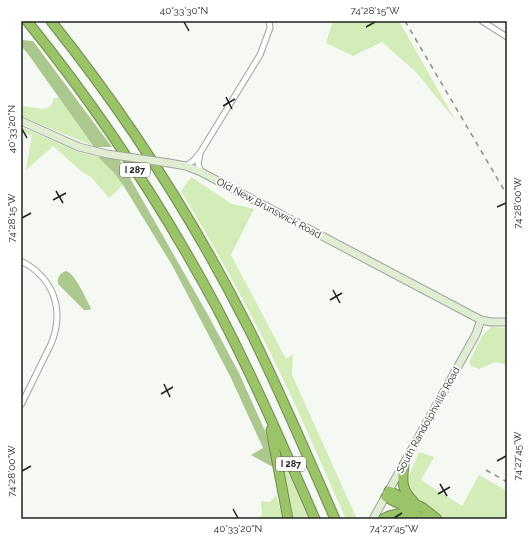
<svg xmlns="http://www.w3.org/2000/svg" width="528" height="540" font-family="Raleway,sans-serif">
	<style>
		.green { fill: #d3ecb8 }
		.forest { fill: #acc88e }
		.water { fill: #aec990 }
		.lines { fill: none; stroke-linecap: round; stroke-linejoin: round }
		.minor-casing { stroke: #a1a39f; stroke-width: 7 }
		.secondary-casing { stroke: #a1a39f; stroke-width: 9 }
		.motorway-casing { stroke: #708b4f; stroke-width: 11 }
		.minor { stroke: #fff; stroke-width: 5 }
		.secondary { stroke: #e1edd2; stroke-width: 7 }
		.motorway { stroke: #9bc368; stroke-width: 9 }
		.rail { stroke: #8b8d8a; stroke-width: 1.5; stroke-dasharray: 5 5; stroke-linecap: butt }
		.secondary-bridge-casing { stroke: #a1a39f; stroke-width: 9; stroke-linecap: butt }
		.secondary-bridge { stroke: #e1edd2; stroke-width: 7 }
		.ticks { fill: none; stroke: #212220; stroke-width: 1.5 }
		.labels { text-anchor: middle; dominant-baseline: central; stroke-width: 3.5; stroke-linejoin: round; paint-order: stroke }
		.shield { fill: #fff; stroke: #646463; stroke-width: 1 }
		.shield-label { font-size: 9px; font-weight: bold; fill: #212220 }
		.street-label { font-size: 10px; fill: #212220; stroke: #fff }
		.neatline { fill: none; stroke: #212220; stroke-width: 1.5 }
		.ticks-label { font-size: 10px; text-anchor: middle; fill: #212220 }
	</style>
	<rect width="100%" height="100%" fill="#f5f8f3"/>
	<!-- green -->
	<g class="green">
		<path d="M333 21H399L455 120 416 72 382 42 353 56 326 43Z"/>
		<path d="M54 98H59L93 146 21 116V106L45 109 51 106Z"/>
		<path d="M21 127 79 152 98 157 115 174 123 185 109 198 92 178 79 169 53 146 26 170 32 135 21 133Z"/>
		<path d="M191 177 232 204 254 209 231 255 286 359 293 354 292 375 357 519H346C324 471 304 422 281 375 251 312 217 251 181 191Z"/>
		<path d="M491 327 507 328V365L495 362 479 369 471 366 469 362 482 336Z"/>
		<path d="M419 452 434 457 421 480 462 506 479 475 507 491V519H446L409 492 406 483Z"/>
		<path d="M282 464 285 466 309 519H294Z"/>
		<path d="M276 495 283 519H258L262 515 261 501 270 502Z"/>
	</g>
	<!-- forest -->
	<g class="forest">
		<path d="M21 40 33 41 112 147H94L28 54 21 46Z"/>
		<path d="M98 157H118L208 315 239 373 265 431 275 466H271L251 455 263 448 231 378 172 265 123 185 115 174Z"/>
	</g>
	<!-- water -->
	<path class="water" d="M66 271C75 273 86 299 91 308L90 310H84L58 284C57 277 60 273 66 271Z"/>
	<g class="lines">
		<!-- minor casing -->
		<g class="minor-casing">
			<g id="minor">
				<path d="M482 21 507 37"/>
				<path d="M200 154 198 164 201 172"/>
				<path d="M186 166 193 161 200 153 260 55 270 28 269 21"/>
				<path d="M21 261C54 278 65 310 51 344L21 405"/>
			</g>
		</g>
		<!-- secondary casing -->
		<g class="secondary-casing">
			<g id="secondary">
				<path d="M21 121 79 147 107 154"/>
				<path d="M169 163 186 166 201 172 481 320 491 322H507"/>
				<path d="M373 519 476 334 481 320"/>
			</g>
		</g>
		<!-- motorway casing -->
		<g class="motorway-casing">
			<g id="motorway">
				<path d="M27 21C99 110 163 207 217 308 253 377 284 448 315 519"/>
				<path d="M51 21C127 116 194 220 249 329 280 391 307 455 335 519"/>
				<path d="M271 430 288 519"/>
				<path d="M404 465C402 481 401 489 413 501"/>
				<path d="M389 491 423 508 437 519"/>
				<path d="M386 497 415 512"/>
				<path d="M383 519C397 511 411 513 425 519"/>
			</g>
		</g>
		<!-- minor -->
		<use href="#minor" class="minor"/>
		<!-- secondary -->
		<use href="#secondary" class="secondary"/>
		<!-- motorway -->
		<use href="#motorway" class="motorway"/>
		<!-- rail -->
		<g class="rail">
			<path d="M405 21 507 195"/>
			<path d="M486 470 507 482"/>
		</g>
		<!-- secondary-bridge casing -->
		<g class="secondary-bridge-casing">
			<path id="secondary-bridge" d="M107 154 169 163"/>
		</g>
		<!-- secondary-bridge -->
		<use href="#secondary-bridge" class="secondary-bridge"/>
	</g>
	<!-- ticks -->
	<path class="ticks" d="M184 22 189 31M366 27 375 22M226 97 232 109M223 106 235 99M22 129 27 138M56 191 63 203M53 200 66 193M497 207 506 203M22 218 31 213M333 290 340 303M330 300 342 293M164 384 170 397M161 394 173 387M497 461 506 456M22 471 31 466M440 484 447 496M438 494 450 487M233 509 238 518M394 518 402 513"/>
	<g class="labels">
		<!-- shield labels -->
		<g class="shield">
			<rect x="120" y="163" width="30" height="14" rx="3"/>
			<rect x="276" y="457" width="30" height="14" rx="3"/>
		</g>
		<g class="shield-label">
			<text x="135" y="170">I 287</text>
			<text x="291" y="464">I 287</text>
		</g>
		<!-- street labels -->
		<g class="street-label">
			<text transform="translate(269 208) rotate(28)">Old New Brunswick Road</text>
			<text transform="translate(428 420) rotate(-61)">South Randolphville Road</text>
		</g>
	</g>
	<!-- border -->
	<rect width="528" height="540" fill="none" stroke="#ffffff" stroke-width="44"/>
	<rect x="22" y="22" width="484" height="496" class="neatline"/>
	<g class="ticks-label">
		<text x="184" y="14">40°33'30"N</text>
		<text x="375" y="14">74°28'15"W</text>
		<text transform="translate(11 129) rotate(-90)" y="4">40°33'20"N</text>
		<text transform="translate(517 203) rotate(-90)" y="4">74°28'00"W</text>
		<text transform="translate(11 218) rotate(-90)" y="4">74°28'15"W</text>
		<text transform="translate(517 456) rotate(-90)" y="4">74°27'45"W</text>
		<text transform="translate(11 471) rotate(-90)" y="4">74°28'00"W</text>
		<text x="238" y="532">40°33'20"N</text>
		<text x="394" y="532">74°27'45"W</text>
	</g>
</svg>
